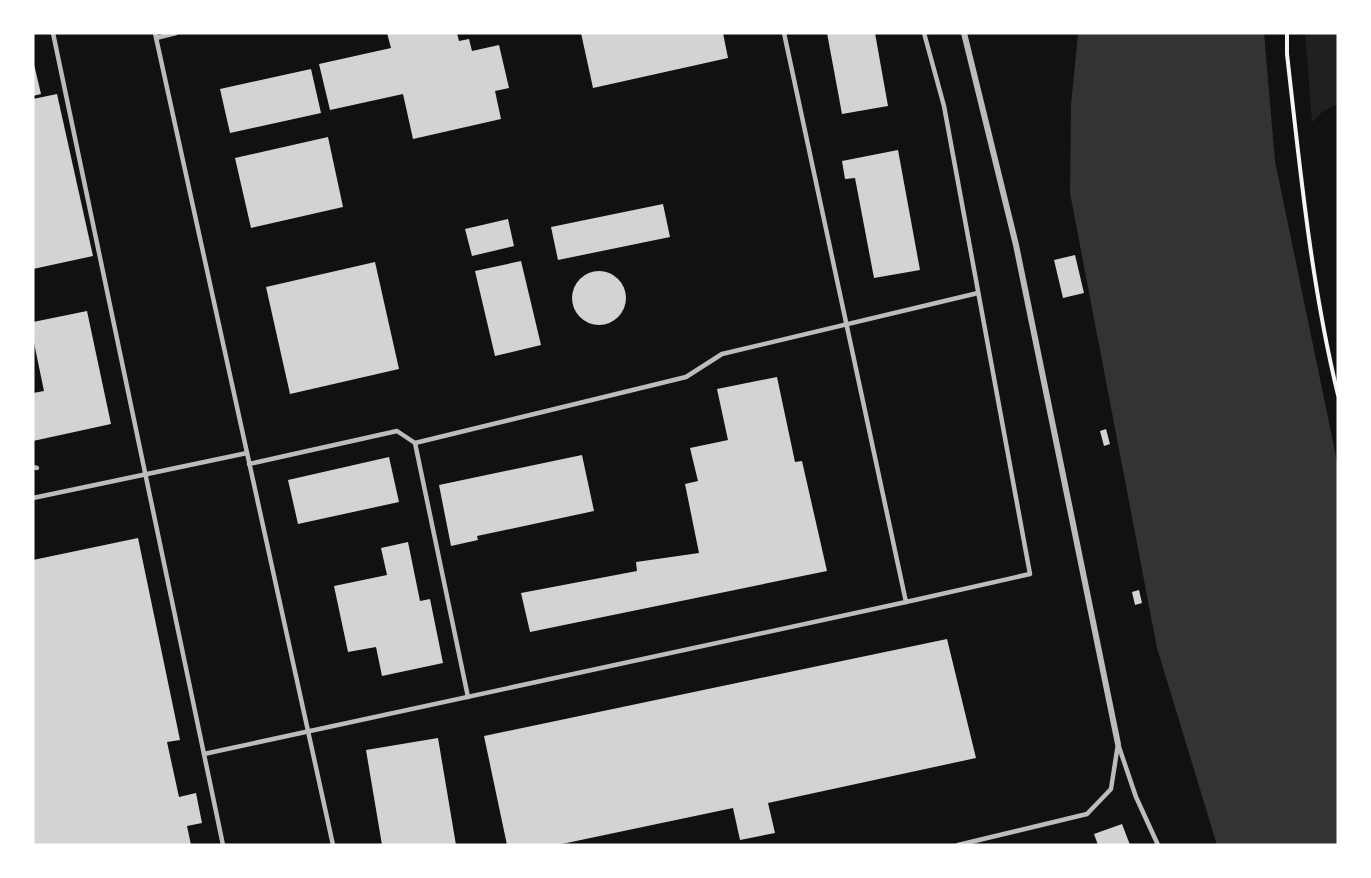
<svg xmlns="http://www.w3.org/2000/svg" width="1371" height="878" font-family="'Noto Sans',sans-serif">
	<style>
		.green { fill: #202020 }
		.water { fill: #333 }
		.building { fill: #d3d3d3 }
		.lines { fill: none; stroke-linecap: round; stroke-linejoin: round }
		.path { stroke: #f5f5f5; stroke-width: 4 }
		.service { stroke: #bcbcbc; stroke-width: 4.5 }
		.minor { stroke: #bcbcbc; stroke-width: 6 }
	</style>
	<rect width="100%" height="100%" fill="#111"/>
	<!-- green -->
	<path class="green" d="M1305 33H1338V104L1323 111 1312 122Z"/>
	<!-- water -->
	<path class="water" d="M1078 33H1264L1275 161 1338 466V845H1217L1157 648 1070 193 1071 106Z"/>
	<!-- building -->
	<g class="building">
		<path d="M387 33H457L459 41 469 39 472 51 499 45 509 88 495 91 501 119 413 139 403 94 330 110 319 64 391 48Z"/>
		<path d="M581 33H723L728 58 593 88Z"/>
		<path d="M827 33H875L888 106 842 114Z"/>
		<path d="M33 60 41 94 33 96Z"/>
		<path d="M311 69 321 113 230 133 220 89Z"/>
		<path d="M57 94 93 256 33 269V99Z"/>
		<path d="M328 137 343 207 251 228 235 158Z"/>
		<path d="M898 150 920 270 874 278 855 178 845 179 842 161Z"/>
		<path d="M663 204 670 237 558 260 551 227Z"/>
		<path d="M508 219 514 246 472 256 465 229Z"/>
		<path d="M1075 255 1084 293 1063 298 1054 260Z"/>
		<path d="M521 261 541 345 495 356 475 271Z"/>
		<path d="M375 262 399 369 290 394 266 287Z"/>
		<circle cx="599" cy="298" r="27"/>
		<path d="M87 311 111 424 33 441V393L44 391 33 338V322Z"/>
		<path d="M777 377 795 462 802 461 827 571 530 632 521 593 637 571 636 562 699 553 685 484 698 481 690 448 728 440 717 389Z"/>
		<path d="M1106 429 1110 444 1104 446 1100 431Z"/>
		<path d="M582 455 594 511 477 536 478 540 451 546 439 485Z"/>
		<path d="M389 457 399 502 298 524 288 480Z"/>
		<path d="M138 538 180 740 167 742 179 797 196 793 202 823 187 826 191 845H33V560Z"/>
		<path d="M408 542 420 601 430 599 443 663 382 676 376 647 348 652 334 586 387 575 381 548Z"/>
		<path d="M1139 590 1142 603 1135 605 1132 592Z"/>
		<path d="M947 639 976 758 768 803 775 833 740 840 733 808 557 845H507L484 736Z"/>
		<path d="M438 738 456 845H382L366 750Z"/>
		<path d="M1122 824 1130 845H1098L1094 834Z"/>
	</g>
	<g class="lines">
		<!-- path -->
		<path class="path" d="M1287 33V54C1300 168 1311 284 1338 395"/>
		<!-- service -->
		<g class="service">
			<path d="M53 33 223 845"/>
			<path d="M155 33 333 845"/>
			<path d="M784 33 906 602 1030 574 944 106 924 33"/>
			<path d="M156 38 176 33"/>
			<path d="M249 464 397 431 415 443"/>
			<path d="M33 467 37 468"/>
			<path d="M33 498 247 453"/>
			<path d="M468 697 415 443 686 377 722 354 978 293"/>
			<path d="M1118 744 1136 797 1158 845"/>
			<path d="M204 754 906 602"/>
			<path d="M958 845 1087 814 1111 789 1118 744"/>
		</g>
		<!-- minor -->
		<path class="minor" d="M964 33 1016 245 1118 744"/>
	</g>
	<!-- border -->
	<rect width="1371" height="878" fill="none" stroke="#ffffff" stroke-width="69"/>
</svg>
